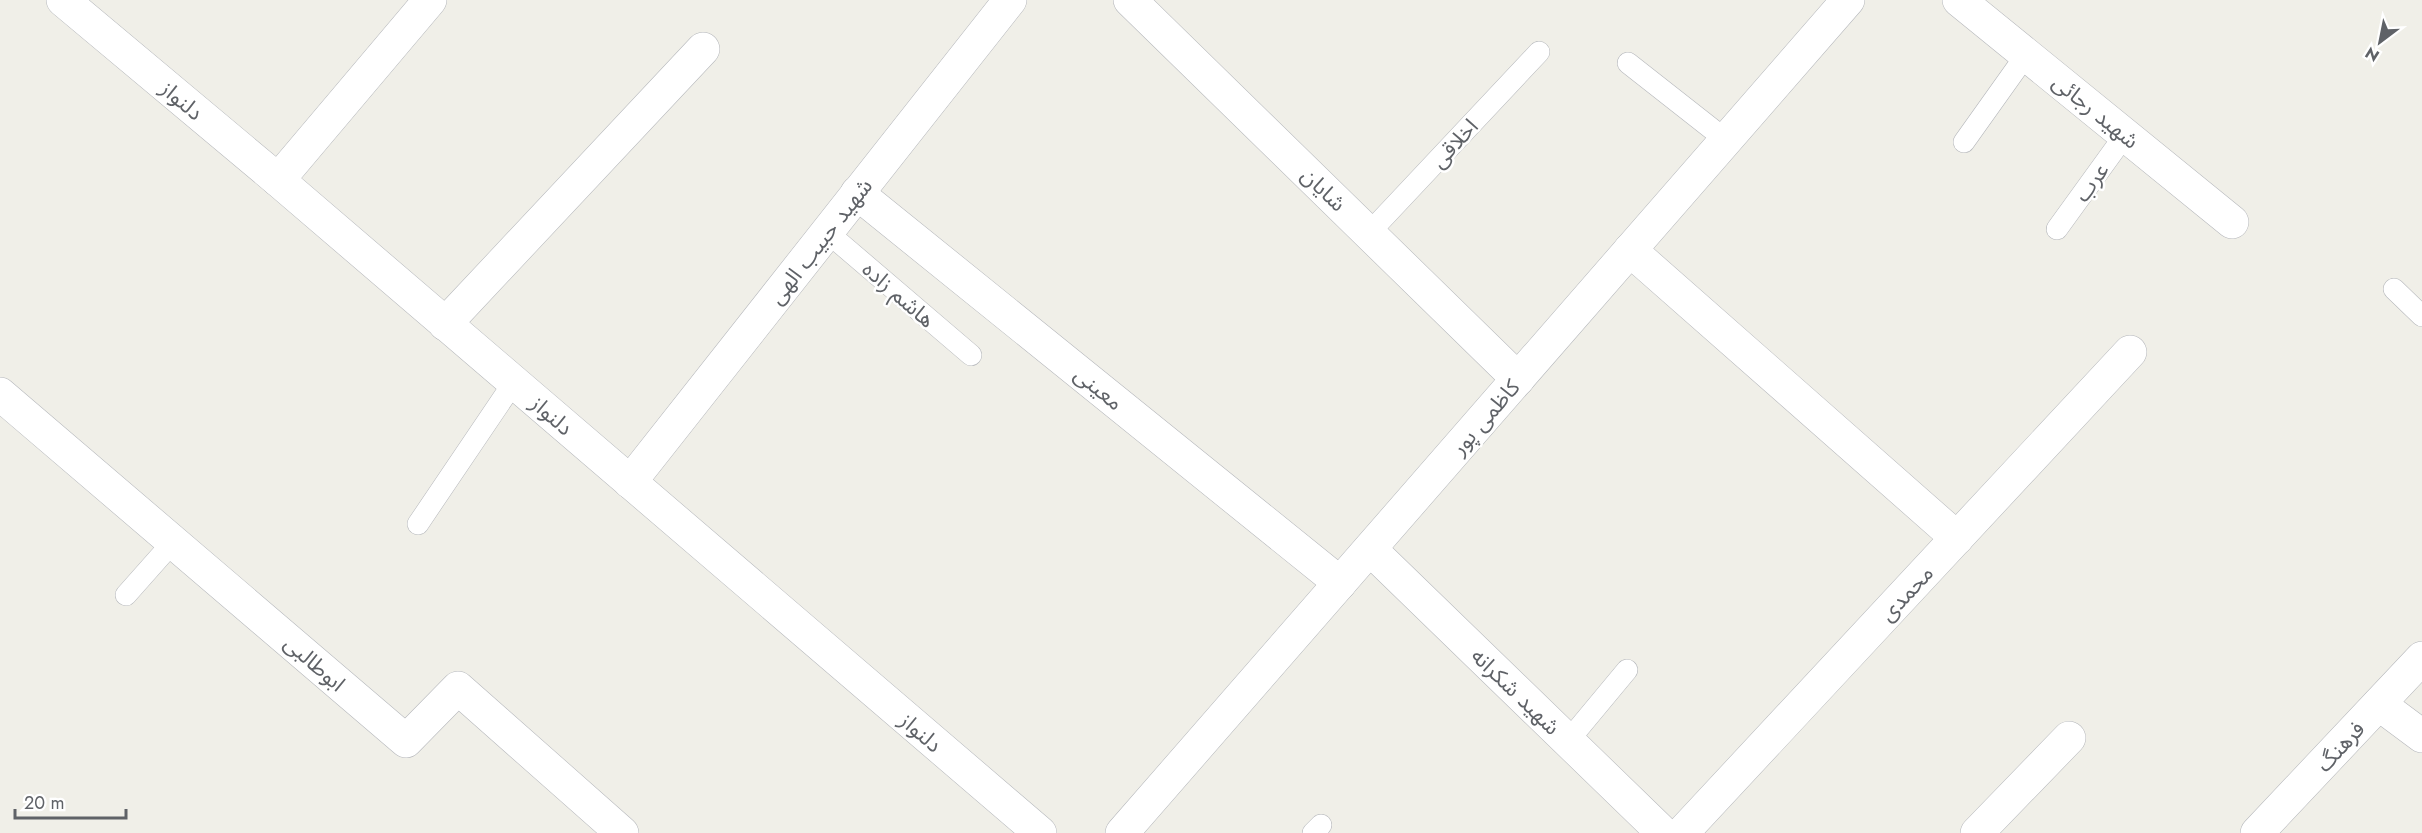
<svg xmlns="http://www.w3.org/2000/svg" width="2422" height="833" font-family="Jost,'Noto Sans Arabic',sans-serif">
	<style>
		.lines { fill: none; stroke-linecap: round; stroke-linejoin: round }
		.service-casing { stroke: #b5b7bb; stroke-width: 22 }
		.minor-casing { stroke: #b5b7bb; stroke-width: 34 }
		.tertiary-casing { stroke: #b5b7bb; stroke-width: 34 }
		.service { stroke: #fff; stroke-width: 21 }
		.minor { stroke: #fff; stroke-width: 33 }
		.tertiary { stroke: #fff; stroke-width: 33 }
		.labels { text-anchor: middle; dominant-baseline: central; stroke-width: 5; stroke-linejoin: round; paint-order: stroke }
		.street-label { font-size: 22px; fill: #5f6267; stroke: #fff }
	</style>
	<rect width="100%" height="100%" fill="#f0efe8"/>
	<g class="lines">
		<!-- service casing -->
		<g class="service-casing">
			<g id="service">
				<path d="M1628 63 1726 140"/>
				<path d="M1964 142 2026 55"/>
				<path d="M2057 229 2125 135"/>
				<path d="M827 232 971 355"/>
				<path d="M1369 233 1539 52"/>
				<path d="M2394 289 2422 316"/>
				<path d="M418 524 514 382"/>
				<path d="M126 595 173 542"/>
				<path d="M1568 741 1627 670"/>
				<path d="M1313 833 1321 825"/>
			</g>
		</g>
		<!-- minor casing -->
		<g class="minor-casing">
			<g id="minor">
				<path d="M63 0 278 180 1040 833"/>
				<path d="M1130 0 1518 379"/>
				<path d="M1959 0 2232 222"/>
				<path d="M278 180 430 0"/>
				<path d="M857 193 1340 583"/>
				<path d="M1630 250 1957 538"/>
				<path d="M445 324 703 49"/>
				<path d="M0 394 406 741 458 688 622 833"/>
				<path d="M630 482 1010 0"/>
				<path d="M1370 549 1663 833"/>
				<path d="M2379 704 2422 736"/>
				<path d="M1682 833 2130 352"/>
				<path d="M1977 833 2069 738"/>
				<path d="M2257 833 2422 658"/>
			</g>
		</g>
		<!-- tertiary casing -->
		<g class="tertiary-casing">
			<path id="tertiary" d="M1122 833 1848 0"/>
		</g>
		<!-- service -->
		<use href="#service" class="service"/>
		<!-- minor -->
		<use href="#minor" class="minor"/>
		<!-- tertiary -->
		<use href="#tertiary" class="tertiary"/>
	</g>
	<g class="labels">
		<!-- street labels -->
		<g class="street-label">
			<text transform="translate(182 100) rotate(40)">دلنواز</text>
			<text transform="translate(2096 111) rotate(39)">شهید رجائی</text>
			<text transform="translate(1454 143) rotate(-47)">اخلاقی</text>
			<text transform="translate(2091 182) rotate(-54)">عرب</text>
			<text transform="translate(1324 189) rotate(44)">شایان</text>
			<text transform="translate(820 241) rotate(-52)">شهید حبیب الهی</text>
			<text transform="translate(899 294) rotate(41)">هاشم زاده</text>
			<text transform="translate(1099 388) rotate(39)">معینی</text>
			<text transform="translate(552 415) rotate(41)">دلنواز</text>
			<text transform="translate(1485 417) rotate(-49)">کاظمی پور</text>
			<text transform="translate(1906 593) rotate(-47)">محمدی</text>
			<text transform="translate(315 663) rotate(41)">ابوطالبی</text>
			<text transform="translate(1516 691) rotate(44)">شهید شکرانه</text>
			<text transform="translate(921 732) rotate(41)">دلنواز</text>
			<text transform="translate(2340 746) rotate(-47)">فرهنگ</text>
		</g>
	</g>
	<!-- north arrow -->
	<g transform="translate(2380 42) rotate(212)" stroke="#ffffff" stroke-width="4.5" paint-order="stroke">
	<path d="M0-4.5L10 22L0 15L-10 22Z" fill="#5f6267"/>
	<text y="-9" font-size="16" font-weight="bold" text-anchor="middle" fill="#5f6267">N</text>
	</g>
	<!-- scale -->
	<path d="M15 809v9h111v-9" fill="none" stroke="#5f6267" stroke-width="3"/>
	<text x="24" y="809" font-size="18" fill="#5f6267" stroke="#ffffff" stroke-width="4.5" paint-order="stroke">20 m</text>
</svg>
